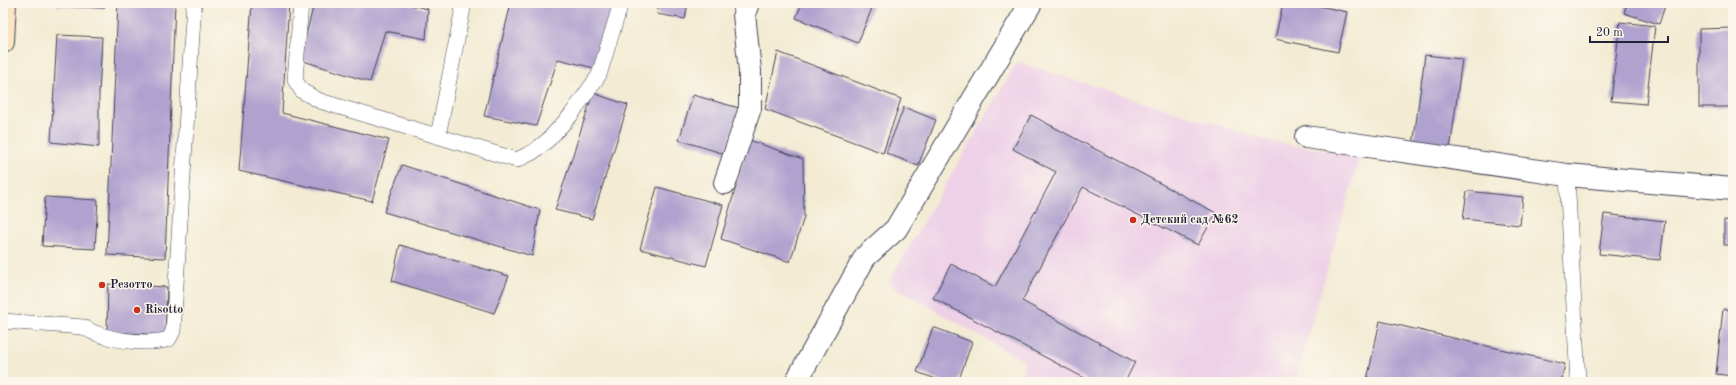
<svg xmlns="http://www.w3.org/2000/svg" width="1736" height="385" font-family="'Old Standard TT',serif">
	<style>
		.built { fill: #eed0e7 }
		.building { fill: #b0a2cf }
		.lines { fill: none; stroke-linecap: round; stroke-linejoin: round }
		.lane-casing { stroke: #414052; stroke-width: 16 }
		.street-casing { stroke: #414052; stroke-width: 24 }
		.secondary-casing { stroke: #414052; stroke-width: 24 }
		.lane { stroke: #fff; stroke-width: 15 }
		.street { stroke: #fff; stroke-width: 22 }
		.secondary { stroke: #fbe6c4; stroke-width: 22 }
		.poi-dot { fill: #c8321e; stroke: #fbf7ec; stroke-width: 1.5 }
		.labels { text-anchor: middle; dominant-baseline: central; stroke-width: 3; stroke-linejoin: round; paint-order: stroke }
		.poi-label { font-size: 12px; font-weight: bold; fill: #22223b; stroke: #fbf7ec; text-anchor: start }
	</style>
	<rect width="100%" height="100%" fill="#fbf7ec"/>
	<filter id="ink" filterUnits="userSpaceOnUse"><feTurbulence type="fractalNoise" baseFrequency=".025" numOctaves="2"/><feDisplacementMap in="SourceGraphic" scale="8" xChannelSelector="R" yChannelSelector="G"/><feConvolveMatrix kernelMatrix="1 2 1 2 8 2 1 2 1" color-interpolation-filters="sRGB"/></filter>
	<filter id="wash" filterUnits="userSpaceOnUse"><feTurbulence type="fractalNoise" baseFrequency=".012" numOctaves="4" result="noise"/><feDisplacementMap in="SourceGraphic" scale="16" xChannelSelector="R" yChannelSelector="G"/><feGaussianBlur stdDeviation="0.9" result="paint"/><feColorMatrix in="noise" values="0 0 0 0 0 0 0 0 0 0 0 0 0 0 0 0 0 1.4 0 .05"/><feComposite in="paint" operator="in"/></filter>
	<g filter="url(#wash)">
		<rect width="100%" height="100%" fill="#f3ebd3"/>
		<!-- built -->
		<path class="built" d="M1017 62 1269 141 1360 156 1295 382H1022L1024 361 888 283Z"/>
		<g id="blocks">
			<!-- building -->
			<g class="building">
				<path d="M57 3H105L104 8 57 6Z"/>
				<path d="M118 3H175L165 258 107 255Z"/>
				<path d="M252 3H289L282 113 389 140 372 201 239 171Z"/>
				<path d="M314 3H402L428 9 426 39 385 31 370 82 300 60Z"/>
				<path d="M511 3H615L598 69 558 59 536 126 484 116Z"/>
				<path d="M659 3H688L685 19 657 14Z"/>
				<path d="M802 3H874L858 43 796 18Z"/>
				<path d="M1283 3H1305L1347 12 1338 52 1275 39Z"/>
				<path d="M1627 3H1666L1659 24 1624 13Z"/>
				<path d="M1620 22 1655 26 1646 104 1611 101Z"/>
				<path d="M1733 28V107H1699V29Z"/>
				<path d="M57 35 102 37 99 94V147L51 142Z"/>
				<path d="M778 52 901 99 883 153 765 109Z"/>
				<path d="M1425 55 1462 59 1450 150 1413 146Z"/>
				<path d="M593 93 628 105 592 219 555 210Z"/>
				<path d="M693 95 739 108 725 154 679 140Z"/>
				<path d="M904 107 936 120 918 166 886 153Z"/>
				<path d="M1031 115 1216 213 1198 245 1083 187 1022 301 1135 362 1125 382H1092L933 298 951 264 995 287 1056 172 1013 149Z"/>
				<path d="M749 140 803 159 804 217 790 262 721 239Z"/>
				<path d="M402 165 540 210 532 256 384 212Z"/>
				<path d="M657 187 723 205 706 266 640 249Z"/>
				<path d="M1467 191 1523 197 1520 225 1463 219Z"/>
				<path d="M45 197 98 200 95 249 42 246Z"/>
				<path d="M1604 214 1665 221 1660 260 1599 254Z"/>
				<path d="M1724 220 1733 221V245H1724Z"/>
				<path d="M400 245 509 276 494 313 392 281Z"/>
				<path d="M108 284 167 287 165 335 107 332Z"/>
				<path d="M1723 309 1733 310V376L1716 374Z"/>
				<path d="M1380 321 1565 364 1561 382H1377L1367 380Z"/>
				<path d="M933 327 972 342 958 382H944L917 372Z"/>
			</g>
		</g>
	</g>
	<g filter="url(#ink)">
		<use href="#blocks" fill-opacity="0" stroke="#414052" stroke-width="1"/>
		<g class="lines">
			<!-- lane casing -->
			<g class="lane-casing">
				<g id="lane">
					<path d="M301 3 295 80 302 91 320 101 517 160 533 152 548 140 571 115 599 75 621 3"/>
					<path d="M438 136 464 3"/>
					<path d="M1567 175 1578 382"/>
					<path d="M3 321 83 327C104 340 145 346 169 339L173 331 194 3"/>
				</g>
			</g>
			<!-- street casing -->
			<g class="street-casing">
				<g id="street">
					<path d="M1306 137 1567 175 1733 189"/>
					<path d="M725 183 750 108V71L744 14 748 3"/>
					<path d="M796 382 865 257 896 229 1031 3"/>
				</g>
			</g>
			<!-- secondary casing -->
			<g class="secondary-casing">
				<path id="secondary" d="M3 42 5 3"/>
			</g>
			<!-- lane -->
			<use href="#lane" class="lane"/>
			<!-- street -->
			<use href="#street" class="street"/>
			<!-- secondary -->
			<use href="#secondary" class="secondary"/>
		</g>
	</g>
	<!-- markers -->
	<g class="poi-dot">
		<circle cx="1133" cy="220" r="4"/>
		<circle cx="102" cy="285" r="4"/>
		<circle cx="137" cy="310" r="4"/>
	</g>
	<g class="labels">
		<!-- poi labels -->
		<g class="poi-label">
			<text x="1141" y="220">Детский сад №62</text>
			<text x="110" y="285">Резотто</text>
			<text x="145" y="310">Risotto</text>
		</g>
	</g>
	<!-- margin -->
	<rect width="1736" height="385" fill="none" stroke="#fbf7ec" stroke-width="16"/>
	<!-- scale -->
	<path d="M1590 36v6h78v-6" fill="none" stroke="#22223b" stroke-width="2"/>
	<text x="1596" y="36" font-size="12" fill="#22223b" stroke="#fbf7ec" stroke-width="3" paint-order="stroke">20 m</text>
</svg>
